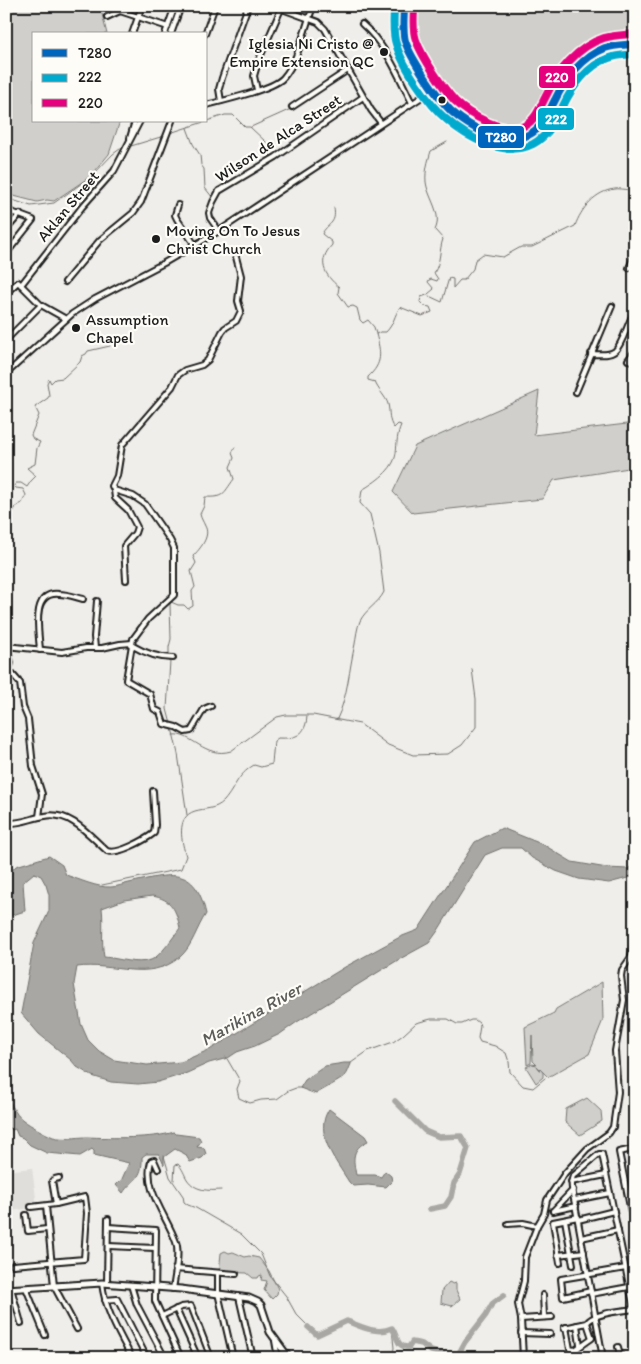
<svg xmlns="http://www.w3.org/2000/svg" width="641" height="1364" font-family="Itim,sans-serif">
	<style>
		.built { fill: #e0deda }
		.green { fill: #d0cfcc; stroke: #767674 }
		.water { fill: #a8a7a3; stroke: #706f6d; fill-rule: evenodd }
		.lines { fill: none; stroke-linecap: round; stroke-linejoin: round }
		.stream { stroke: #706f6d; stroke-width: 1 }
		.river { stroke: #a8a7a3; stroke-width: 5.5 }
		.minor-casing { stroke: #1c1c1c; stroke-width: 8 }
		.major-casing { stroke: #1c1c1c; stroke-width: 9 }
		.minor { stroke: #fdfcf7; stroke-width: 4 }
		.major { stroke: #fdfcf7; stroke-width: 5 }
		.bus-1-casing { stroke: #fdfcf7; stroke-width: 11 }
		.bus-2-casing { stroke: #fdfcf7; stroke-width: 11 }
		.bus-3-casing { stroke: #fdfcf7; stroke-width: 11 }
		.bus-1 { stroke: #0065bd; stroke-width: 8 }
		.bus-2 { stroke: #00a9ce; stroke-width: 8 }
		.bus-3 { stroke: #e5007d; stroke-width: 8 }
		.poi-dot { fill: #1c1c1c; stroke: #fdfcf7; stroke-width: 2 }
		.labels { text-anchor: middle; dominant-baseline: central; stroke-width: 4.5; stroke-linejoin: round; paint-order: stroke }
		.poi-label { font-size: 16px; fill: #1c1c1c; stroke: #fdfcf7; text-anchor: start }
		.street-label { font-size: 16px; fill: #1c1c1c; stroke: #fdfcf7 }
		.water-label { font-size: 18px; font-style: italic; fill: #5b5b59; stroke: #fdfcf7 }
		.line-badge { stroke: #fdfcf7; stroke-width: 2 }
		.badge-label { font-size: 14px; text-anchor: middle; font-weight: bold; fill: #fff }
	</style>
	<rect width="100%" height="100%" fill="#f0eeea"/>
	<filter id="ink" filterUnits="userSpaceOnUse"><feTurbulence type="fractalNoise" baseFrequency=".02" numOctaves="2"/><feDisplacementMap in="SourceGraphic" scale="10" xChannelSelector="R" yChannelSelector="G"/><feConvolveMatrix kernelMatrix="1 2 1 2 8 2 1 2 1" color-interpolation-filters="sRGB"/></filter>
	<g filter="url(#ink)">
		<!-- built -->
		<g class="built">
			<path d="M32 1168 37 1205 31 1208 10 1211 6 1171Z"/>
			<path d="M393 1349 392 1358H354V1353Z"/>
		</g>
		<!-- green -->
		<g class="green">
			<path d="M6 6H100L107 34H34V121H120L109 154 91 176 54 201 47 200 37 202 6 194Z"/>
			<path d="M404 6H635V45L608 46 571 73 542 122 531 132 514 138 493 134 450 110 408 48 403 22Z"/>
			<path d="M539 391 534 435 635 423V467L554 480 542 499 413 513 393 492 415 446Z"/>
			<path d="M602 982 603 1020 589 1054 548 1077 537 1066 539 1069 543 1072V1077L536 1083 526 1067 532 1064 537 1065 533 1061 532 1035 531 1063 527 1065 525 1027 554 1013 556 1009Z"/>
			<path d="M587 1098 601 1111 602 1121 580 1135 565 1122 566 1109Z"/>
			<path d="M225 1251 229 1253 233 1252 245 1257 249 1256 259 1258 269 1271 278 1289 277 1294 272 1299 264 1290 267 1281 261 1280 262 1275 259 1276 258 1278H253L247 1273 219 1272 221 1253Z"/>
			<path d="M449 1282 453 1284 456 1283V1290L460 1299 452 1306 441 1303 442 1290Z"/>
		</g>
		<!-- water -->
		<g class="water">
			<path d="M502 828 544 845 572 862 607 868 628 869 635 863V876L609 883 579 879 556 871 532 858 521 848H502L485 855 437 932 429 943 398 960 297 1022 280 1034 255 1046 237 1052 228 1058 209 1063 187 1073 158 1082 138 1084 111 1082 92 1076 77 1067 71 1060 39 1034 21 1013 34 943 49 911V895L46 885 41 876 34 873 23 882 25 911 6 917V877L16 866 49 856 62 865 66 875C78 879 98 888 111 887 117 887 124 884 129 883 170 874 195 864 206 914 197 927 192 947 180 957 149 983 112 962 77 967L74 984 81 1024 88 1040 99 1051 114 1060 147 1065 181 1062 211 1049 345 967 400 937 418 930 475 842ZM152 896C172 899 176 910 180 928 174 936 160 957 151 960 136 965 118 958 104 957 101 940 104 924 102 908L124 900Z"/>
			<path d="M344 1063H351V1064C349 1068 348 1073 345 1076 340 1081 323 1089 316 1094L300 1088 305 1080 325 1066Z"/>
			<path d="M6 1091C10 1100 14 1114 23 1120 31 1126 44 1133 53 1137 65 1140 76 1137 87 1137 110 1138 153 1139 174 1132L176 1134 199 1137 201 1141 197 1147 204 1148 206 1154 202 1158 190 1162 185 1154 175 1149 164 1157V1165L159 1154H146L142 1157C143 1180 132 1179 123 1193L116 1185 122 1179 129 1163 94 1155V1151L92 1149 80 1156 47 1153 30 1145 23 1138 18 1136 15 1129 12 1130 6 1124Z"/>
			<path d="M329 1109 365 1136 368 1141C351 1149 353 1159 356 1175H375L381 1177 385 1171 391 1176 392 1181 386 1187 368 1185 353 1186 349 1182C336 1161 313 1133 329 1109Z"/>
		</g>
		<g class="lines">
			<!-- stream -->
			<g class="stream">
				<path d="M6 126 12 109"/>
				<path d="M251 127 291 109"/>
				<path d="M187 128 193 144 200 155 201 165 204 169 205 188 213 198"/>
				<path d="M6 130 12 133 6 137"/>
				<path d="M170 133 225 115H233L245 127H250L266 142 271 157"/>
				<path d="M131 146 164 136"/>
				<path d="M6 148 10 153 6 152"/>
				<path d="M93 177 101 181"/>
				<path d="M6 198 31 206 54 203 92 176 113 154 120 149"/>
				<path d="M334 208C337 225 327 223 322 234L332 242V245C317 261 324 275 339 287L338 293 348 307 353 306 357 308 360 320 363 323 368 320 374 327 376 334"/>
				<path d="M428 294 434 289 428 282 429 280 431 279 437 281 438 279 434 273C441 262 439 250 443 239L435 230C443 214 428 198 426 182 425 171 428 161 431 151L447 142"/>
				<path d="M6 528 8 519 12 520 13 517 10 513 14 511V508L22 503 26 495 23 489 16 488 14 486 16 483H21L27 487 31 481 36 476 27 468 35 464 37 448 40 442 33 439 31 435 39 415 35 407 48 398 49 395 47 383 49 379 51 383 55 379 63 378 80 362 82 356 86 354 88 351 110 346"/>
				<path d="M169 656V647L171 639 170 604 171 602 178 605H184L188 609 193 606 192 591 195 587 191 571 196 563 193 556C200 549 211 536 205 526 203 521 201 519 200 514L204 506 205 497C224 498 223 494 234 479L230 467 234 458 232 453 235 447"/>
				<path d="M170 661 167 709 171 724"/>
				<path d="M337 719C348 696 349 669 355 644 356 637 357 628 360 621 366 609 378 604 384 592L379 553 370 514 360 503 362 490C375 482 394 470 396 453 397 443 397 434 401 425L398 424 394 428C388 421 390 412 388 404 386 397 378 390 375 382L368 380V377C383 363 381 353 376 334L380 332H386C394 324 394 316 400 307L422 316 432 312 430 307 424 306 420 302 421 297 427 295 442 302 449 278 453 279V288L460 280H464L473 269 475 260 483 254 503 257 521 247H532L575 226C581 209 595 191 615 189 622 188 626 191 635 189"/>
				<path d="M172 728 178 754 187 815"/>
				<path d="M173 735C191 732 205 759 231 751L277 717 286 715H313L360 724 388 745 413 755 448 754 462 745 476 727V699L472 669"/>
				<path d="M102 885 181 869 186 856C182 843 175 817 195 811 205 808 215 810 224 801 236 787 236 776 254 765L261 767 272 764 274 741 278 738C296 739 306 735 307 716"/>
				<path d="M226 1057 240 1081 237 1089 239 1098 250 1103 261 1100 277 1099 288 1091 296 1088H301"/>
				<path d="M351 1063 368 1051 393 1042 403 1035 416 1023 431 1019H448L457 1024H462L471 1020H475L479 1023 480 1026 478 1038 480 1042 495 1046 506 1053 509 1062 510 1072 523 1086 533 1088 545 1078"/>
				<path d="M164 1156 170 1177 183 1196 184 1202 188 1205 196 1208 241 1234 261 1254 270 1276 286 1296 296 1314 306 1324"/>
				<path d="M174 1180 175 1165 178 1164C183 1169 184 1174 187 1179 195 1191 208 1191 221 1190"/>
				<path d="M392 1358 394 1348 392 1328"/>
			</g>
			<!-- river -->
			<g class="river">
				<path d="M395 1101 425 1131 439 1137 461 1136 468 1148 460 1174 454 1183 451 1197 445 1206 430 1209"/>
				<path d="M308 1327 317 1335 347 1321C361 1327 378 1335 392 1328 398 1336 396 1348 409 1347L412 1342 422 1344 431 1351 448 1356H454L459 1353 465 1342 486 1315 492 1304 504 1295"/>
			</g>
			<!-- minor casing -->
			<g class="minor-casing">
				<g id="minor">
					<path d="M274 6 318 22 325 29 371 110 381 123"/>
					<path d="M107 17 120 11 168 27"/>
					<path d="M362 24C386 45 398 75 412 103"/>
					<path d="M132 34 142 6"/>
					<path d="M165 34 175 6"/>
					<path d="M171 34 181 6"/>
					<path d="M205 34 215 6"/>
					<path d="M622 44 635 37"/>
					<path d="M257 90 254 76 258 62 281 9"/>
					<path d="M221 101 219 89 222 78 248 6"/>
					<path d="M206 105C223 101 273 89 283 78 299 60 304 29 313 7"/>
					<path d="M292 107 348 70"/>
					<path d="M130 138 135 121"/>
					<path d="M178 205 175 215 177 219 195 245"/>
					<path d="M6 210 33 220 6 254"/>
					<path d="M6 230 20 214"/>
					<path d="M219 231 210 218 209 213 213 202 219 191 276 157 363 97"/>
					<path d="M629 268 635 254"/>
					<path d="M65 282 100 240 133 213 141 202 172 121"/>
					<path d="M21 285 82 207 114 171 140 121"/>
					<path d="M6 293 18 282 41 305 66 319"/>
					<path d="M6 340 41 305"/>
					<path d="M635 351 628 360 635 362"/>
					<path d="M591 354C598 354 609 356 615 351 623 344 628 321 635 311"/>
					<path d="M6 374 72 314 95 299 164 263 219 231 434 89"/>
					<path d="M576 392 612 306"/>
					<path d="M114 490 115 498 128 510 137 527 135 533 124 546 126 580"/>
					<path d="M131 645C143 652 158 658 173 658"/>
					<path d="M6 646 62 652 86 648H102L120 644 132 643"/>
					<path d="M7 646 11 663 9 669"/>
					<path d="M95 648 94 637 97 601"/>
					<path d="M40 650C39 633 30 591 59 594 67 594 75 597 83 599"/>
					<path d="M6 667 20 683 23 707 28 719 33 766 42 794 39 817"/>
					<path d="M211 706 204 709 191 731 185 732 176 727 164 724 160 712 154 709 150 694 126 680 133 639 148 619 174 595V548L170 540 145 504 133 496 114 490 112 486 117 476 122 445 172 387 178 375 185 370 202 365 208 360 222 332 225 328 236 321 241 311 238 301 241 276 236 257"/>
					<path d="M6 823C23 824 30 818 45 816 71 811 90 836 107 851 118 855 145 840 154 833L155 825 153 791"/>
					<path d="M635 1156 633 1149 619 1152 635 1232"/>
					<path d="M158 1169 154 1160 151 1161C143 1190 167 1216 176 1242 180 1253 175 1276 173 1289"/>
					<path d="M571 1182 606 1175"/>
					<path d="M575 1200 610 1193"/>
					<path d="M56 1204 52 1181 55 1179 59 1178"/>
					<path d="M46 1206 54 1286 77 1329"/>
					<path d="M553 1211 573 1190"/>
					<path d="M553 1211 576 1206"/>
					<path d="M26 1215 28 1231 47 1229"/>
					<path d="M565 1220 573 1265"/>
					<path d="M578 1220 614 1211"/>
					<path d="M508 1224 523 1223 537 1226"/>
					<path d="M108 1227 156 1230 155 1301 181 1358"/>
					<path d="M581 1238 618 1230"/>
					<path d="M108 1246 155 1248"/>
					<path d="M558 1255 584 1252"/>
					<path d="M560 1263 553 1222 578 1217"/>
					<path d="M13 1265 84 1259 87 1213 85 1197 56 1204 31 1207"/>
					<path d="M175 1269 236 1274"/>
					<path d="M218 1273V1293L233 1358"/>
					<path d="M102 1283C105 1310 119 1334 132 1358"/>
					<path d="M107 1283 108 1219"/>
					<path d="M131 1285 137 1305 165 1358"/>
					<path d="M11 1288 21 1323"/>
					<path d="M26 1288 45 1335"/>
					<path d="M591 1291 563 1297 561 1279 626 1268"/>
					<path d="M591 1294 629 1287"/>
					<path d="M543 1295 544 1316"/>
					<path d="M239 1297 253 1358"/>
					<path d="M105 1300 117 1299 147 1358"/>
					<path d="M176 1309 198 1358"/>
					<path d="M162 1316 181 1307 191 1306 211 1358"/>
					<path d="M521 1319 552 1317"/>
					<path d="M577 1325 580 1345"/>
					<path d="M566 1327 570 1349 575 1350 592 1338 587 1323"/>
					<path d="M564 1328 587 1323C593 1313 622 1311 634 1309L602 1154H599L573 1176C569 1184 575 1201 576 1210 585 1259 594 1308 603 1358"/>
					<path d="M521 1333 550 1334"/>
					<path d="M275 1341 278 1358"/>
					<path d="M618 1347 621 1358"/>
					<path d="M523 1358 521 1319 518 1304 524 1281 525 1257 537 1226 544 1214 547 1200 565 1173 587 1149 609 1133 613 1127 618 1092 615 1051 624 1000 621 976 622 970 631 957 635 934"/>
				</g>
			</g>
			<!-- major casing -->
			<g class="major-casing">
				<g id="major">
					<path d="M404 6C404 17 402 29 405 40 409 56 429 81 438 95 449 112 464 122 482 130 502 140 524 145 541 125 550 114 554 98 563 86 572 72 586 57 601 50 611 45 624 45 635 44"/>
					<path d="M6 1289 102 1283 181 1289 249 1298 258 1302 261 1305 270 1332 289 1358"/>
				</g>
			</g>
			<!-- minor -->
			<use href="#minor" class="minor"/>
			<!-- major -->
			<use href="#major" class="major"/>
			<!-- bus-1 casing -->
			<g class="bus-1-casing">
				<path id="bus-1" d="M404 6C404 18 402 29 405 41 411 59 437 97 451 111 469 127 504 147 528 135 542 129 548 113 555 100 565 79 582 57 605 48 614 45 625 45 635 44"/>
			</g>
			<!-- bus-2 casing -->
			<g class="bus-2-casing">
				<path id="bus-2" d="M394 6C394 19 392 32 396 44 402 65 429 105 446 119 467 138 505 158 533 144 548 136 556 121 563 106 572 87 588 65 609 58 617 55 626 55 635 54"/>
			</g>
			<!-- bus-3 casing -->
			<g class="bus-3-casing">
				<path id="bus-3" d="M414 6C414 18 412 29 416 40 422 57 443 88 455 101 469 115 505 135 524 126 536 120 540 107 546 96 557 72 578 46 604 38 614 35 624 35 634 34"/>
			</g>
			<!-- bus-1 -->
			<use href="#bus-1" class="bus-1"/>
			<!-- bus-2 -->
			<use href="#bus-2" class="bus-2"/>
			<!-- bus-3 -->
			<use href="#bus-3" class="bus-3"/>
		</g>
	</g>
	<!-- markers -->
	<g class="poi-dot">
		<circle cx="384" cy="52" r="5"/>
		<circle cx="442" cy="100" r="4.5"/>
		<circle cx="156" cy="239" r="5"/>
		<circle cx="76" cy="328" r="5"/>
	</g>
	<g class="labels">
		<!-- poi labels -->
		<g class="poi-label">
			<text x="374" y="43" text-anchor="end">Iglesia Ni Cristo @<tspan x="374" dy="18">Empire Extension QC</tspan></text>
			<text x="166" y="230">Moving On To Jesus<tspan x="166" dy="18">Christ Church</tspan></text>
			<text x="86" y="319">Assumption<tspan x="86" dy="18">Chapel</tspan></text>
		</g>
		<!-- street labels -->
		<g class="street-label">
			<text transform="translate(278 138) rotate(-33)">Wilson de Alca Street</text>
			<text transform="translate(68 206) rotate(-50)">Aklan Street</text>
		</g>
		<!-- water labels -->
		<g class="water-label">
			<text transform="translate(251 1014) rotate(-29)">Marikina River</text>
		</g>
	</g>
	<g class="line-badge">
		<rect x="538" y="65" width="38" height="24" rx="5" fill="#e5007d"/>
		<rect x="537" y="107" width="38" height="24" rx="5" fill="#00a9ce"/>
		<rect x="477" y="125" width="48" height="24" rx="5" fill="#0065bd"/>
	</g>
	<g class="badge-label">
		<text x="557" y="82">220</text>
		<text x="556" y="124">222</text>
		<text x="501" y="142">T280</text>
	</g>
	<!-- margin -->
	<rect width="641" height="1364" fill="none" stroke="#fdfcf7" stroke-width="25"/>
	<rect x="12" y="12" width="616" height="1339" fill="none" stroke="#1c1c1c" stroke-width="2" filter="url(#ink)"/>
	<!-- legend -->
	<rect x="32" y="32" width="175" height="90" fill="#fdfcf7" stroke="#a3a29f"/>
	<rect x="42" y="49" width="25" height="8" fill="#0065bd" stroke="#a3a29f"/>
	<text x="78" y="58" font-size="15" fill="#1c1c1c">T280</text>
	<rect x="42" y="74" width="25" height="8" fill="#00a9ce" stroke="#a3a29f"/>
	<text x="78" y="82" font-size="15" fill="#1c1c1c">222</text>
	<rect x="42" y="99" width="25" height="8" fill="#e5007d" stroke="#a3a29f"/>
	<text x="78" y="108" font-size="15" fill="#1c1c1c">220</text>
</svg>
